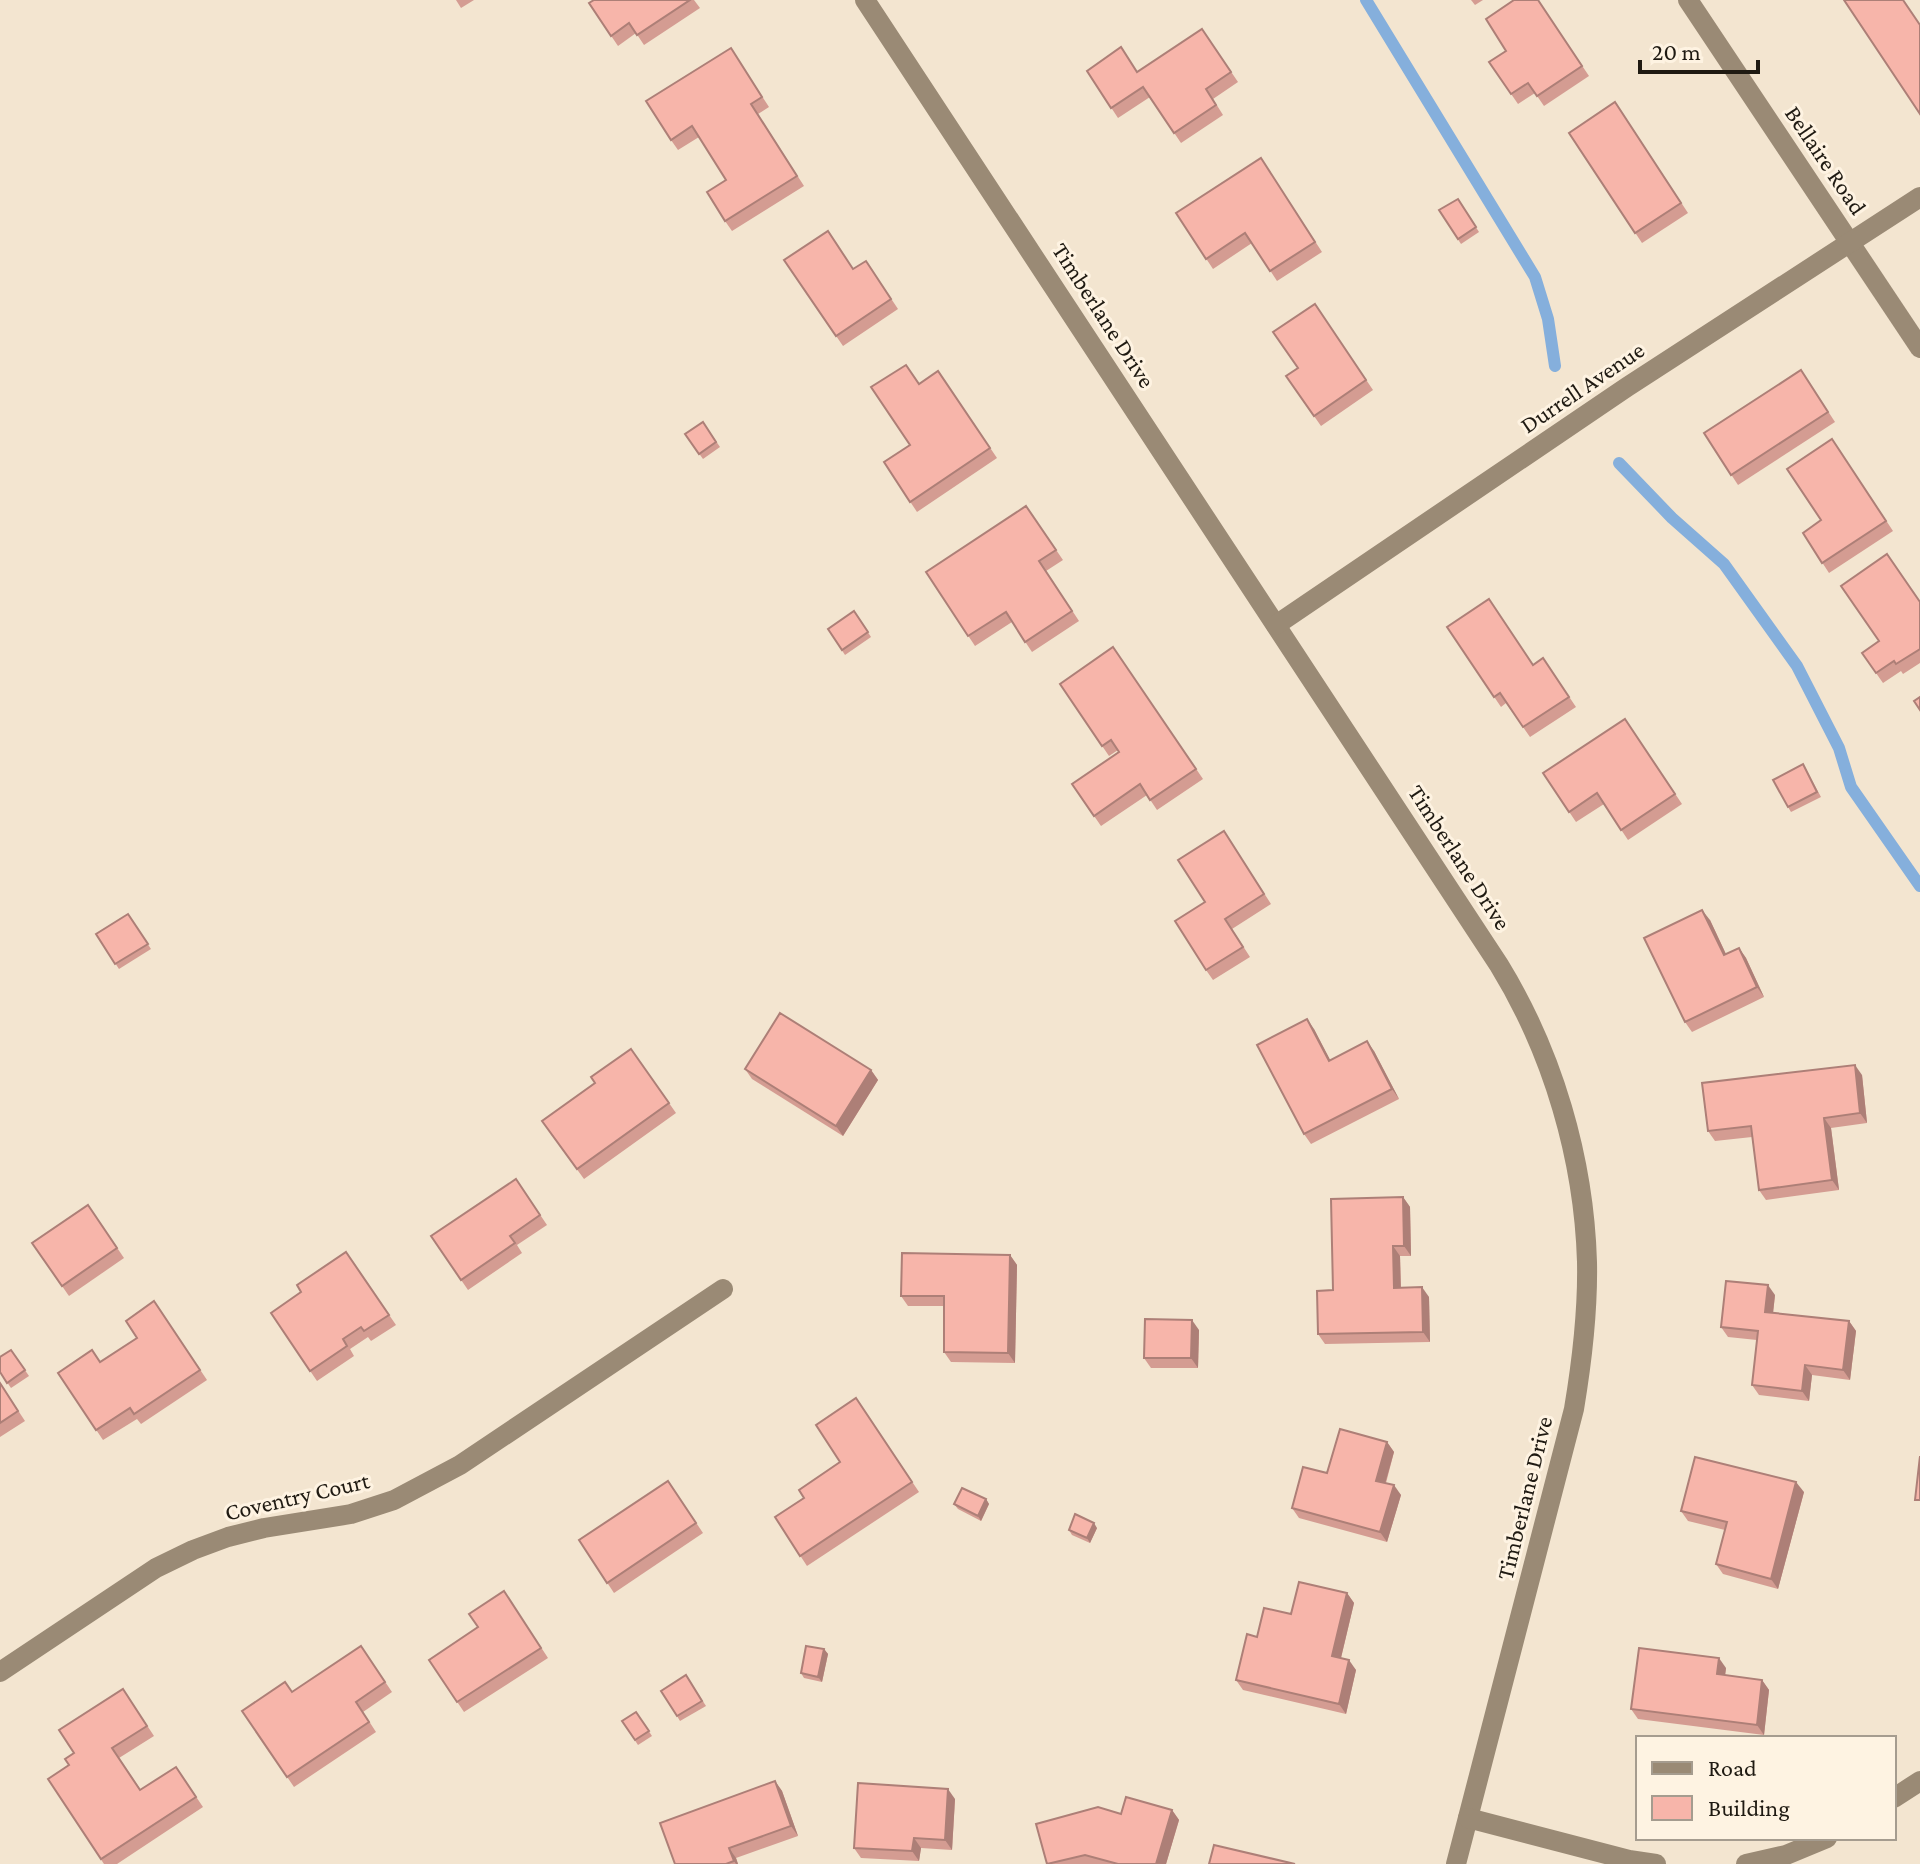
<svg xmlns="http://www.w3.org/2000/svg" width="1920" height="1864" font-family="'Crimson Pro',serif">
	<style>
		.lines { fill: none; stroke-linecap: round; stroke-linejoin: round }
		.stream { stroke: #85afdc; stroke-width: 12 }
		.street { stroke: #9a8a75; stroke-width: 20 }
		.wall { fill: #d49c92 }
		.shaded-wall { fill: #ad7f77 }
		.building { fill: #f7b5aa; stroke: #ad7f77; stroke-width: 2 }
		.labels { text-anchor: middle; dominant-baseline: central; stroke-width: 6; stroke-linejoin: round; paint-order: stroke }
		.street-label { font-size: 24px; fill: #1f1a12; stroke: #fef3e2 }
	</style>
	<rect width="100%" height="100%" fill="#f3e5d0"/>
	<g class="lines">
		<!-- stream -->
		<g class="stream">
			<path d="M1366 0 1535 277 1548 319 1555 366"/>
			<path d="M1619 463 1672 518 1724 564 1797 666 1839 748 1851 787 1920 886"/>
		</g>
		<!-- street -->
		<g class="street">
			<path d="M865 0 1499 965C1553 1053 1584 1159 1587 1262 1588 1311 1582 1361 1574 1409L1456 1864"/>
			<path d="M1688 0 1920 348"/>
			<path d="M1276 625 1627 387 1920 197"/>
			<path d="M0 1672 156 1568 193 1550 228 1537 264 1528 351 1514 394 1500 460 1465 723 1289"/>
			<path d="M1894 1798 1920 1781"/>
			<path d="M1468 1818 1629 1860 1656 1864"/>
			<path d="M1746 1864 1786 1855 1827 1838"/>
		</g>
	</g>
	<!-- wall -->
	<g class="wall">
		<path d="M456 0H474L461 8Z"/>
		<path d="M594 0H694L700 8 644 45 636 33 618 46 589 3Z"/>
		<path d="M1471 0H1483L1475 5Z"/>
		<path d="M1538 0 1589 76 1544 106 1535 93 1518 104 1489 62 1506 51Z"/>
		<path d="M1202 29 1238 82 1213 99 1223 115 1181 143 1150 97 1118 118 1087 71 1137 72Z"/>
		<path d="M731 48 769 107 758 114 804 186 732 231 725 221 726 180 699 137 678 150 671 140Z"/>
		<path d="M1615 102 1688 213 1642 243 1569 133Z"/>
		<path d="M1261 158 1322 252 1277 281 1252 243 1213 269 1176 213Z"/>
		<path d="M1458 199 1479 232 1461 244 1439 210Z"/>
		<path d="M784 260 853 269 866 261 898 309 843 346Z"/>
		<path d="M1315 304 1373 390 1321 426 1286 376 1298 368Z"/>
		<path d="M1801 370 1835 422 1738 485 1704 433Z"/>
		<path d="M938 371 997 458 917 512 884 462 910 445 919 384Z"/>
		<path d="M703 422 720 447 703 459 685 434Z"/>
		<path d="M1832 439 1893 531 1829 573 1803 533 1821 520Z"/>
		<path d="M1026 506 1063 560 1046 571 1079 621 1032 652 1012 622 975 646 926 572Z"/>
		<path d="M1920 602V663L1903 674 1901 671 1883 683 1862 653 1879 641Z"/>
		<path d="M854 611 871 637 845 655 828 629Z"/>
		<path d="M1447 627 1533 665 1543 658 1576 707 1530 737 1506 703 1501 707Z"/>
		<path d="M1113 647 1203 779 1157 810 1147 795 1101 826 1072 784 1119 752 1118 750 1109 756 1060 684Z"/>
		<path d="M1625 719 1682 804 1628 840 1604 804 1576 822 1543 773Z"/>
		<path d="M1806 769 1821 797 1791 812 1788 807Z"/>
		<path d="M1224 831 1271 904 1232 929 1250 957 1213 980 1206 970 1205 902Z"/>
		<path d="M128 914 151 949 119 969 96 934Z"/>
		<path d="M1710 920 1726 954 1739 948 1746 958 1764 997 1692 1032 1685 1022Z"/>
		<path d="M1314 1029 1330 1061 1374 1051 1399 1099 1311 1144 1304 1134Z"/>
		<path d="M631 1049 676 1113 584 1179 542 1121 595 1083Z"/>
		<path d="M745 1069 871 1070 878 1080 843 1136 752 1079Z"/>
		<path d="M1862 1075 1867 1123 1831 1128 1839 1190 1766 1200 1759 1190 1752 1137 1715 1141 1708 1131Z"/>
		<path d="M516 1179 547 1225 517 1245 522 1253 468 1290 431 1236Z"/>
		<path d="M1403 1197 1410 1207 1411 1256H1400L1401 1287 1429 1297 1430 1342 1325 1344 1318 1334 1333 1290Z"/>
		<path d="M88 1205 124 1258 69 1296 32 1243Z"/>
		<path d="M346 1252 396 1325 371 1341 368 1337 350 1349 354 1356 317 1381 271 1313 301 1292Z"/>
		<path d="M1010 1255 1017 1265 1015 1363 951 1362 944 1352V1306H908L901 1296Z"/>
		<path d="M1775 1295 1773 1313 1849 1321 1856 1331 1850 1380 1812 1375 1809 1401 1759 1395 1752 1385 1757 1340 1728 1337 1721 1327Z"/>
		<path d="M154 1301 207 1380 141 1424 137 1419 103 1440 58 1373 101 1362 137 1338Z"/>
		<path d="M1199 1330 1198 1368H1151L1144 1358Z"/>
		<path d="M11 1350 29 1376 11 1388 0 1372Z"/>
		<path d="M0 1383 25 1421 0 1437Z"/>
		<path d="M856 1398 919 1492 807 1566 775 1517 804 1498 840 1462Z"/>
		<path d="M1387 1442 1394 1452 1386 1483 1401 1495 1387 1542 1299 1518 1292 1508 1327 1473Z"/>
		<path d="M668 1481 703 1533 614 1593 579 1540Z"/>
		<path d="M1804 1492 1778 1589 1723 1574 1716 1564 1725 1530 1688 1521 1681 1511Z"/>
		<path d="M986 1499 989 1504 981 1521 958 1509 954 1504Z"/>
		<path d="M1097 1528 1090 1543 1072 1535 1069 1530Z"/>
		<path d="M504 1591 548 1658 464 1712 429 1660 478 1627Z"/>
		<path d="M1347 1593 1354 1603 1341 1658 1356 1670 1346 1714 1243 1690 1236 1680 1257 1637 1291 1614Z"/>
		<path d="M361 1646 392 1692 363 1712 376 1732 294 1787 242 1711 292 1692Z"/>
		<path d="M824 1649 828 1654 822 1682 804 1678 801 1673Z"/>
		<path d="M1726 1668 1725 1675 1762 1680 1769 1690 1764 1735 1638 1719 1631 1709Z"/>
		<path d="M686 1675 706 1706 680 1721 677 1716Z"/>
		<path d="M123 1689 154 1736 119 1758 141 1790 176 1767 203 1807 117 1864H104L48 1779 69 1765 74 1753Z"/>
		<path d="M636 1712 652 1736 638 1745 622 1721Z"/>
		<path d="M775 1781 782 1791 798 1836 736 1858 738 1864H675Z"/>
		<path d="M955 1799 952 1850 921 1848 919 1861 861 1858 854 1848Z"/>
		<path d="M1172 1810 1179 1820 1166 1864H1047L1121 1814Z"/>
	</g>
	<!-- shaded-wall -->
	<g class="shaded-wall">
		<path d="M1702 910 1710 920 1731 965 1724 955Z"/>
		<path d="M1739 948 1746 958 1764 997 1757 987Z"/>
		<path d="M1307 1019 1314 1029 1336 1071 1329 1061Z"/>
		<path d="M1367 1041 1374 1051 1399 1099 1392 1089Z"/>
		<path d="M1855 1065 1862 1075 1867 1123 1860 1113Z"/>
		<path d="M871 1070 878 1080 843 1136 836 1126Z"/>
		<path d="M1824 1118 1831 1128 1839 1190 1832 1180Z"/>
		<path d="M1403 1197 1410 1207 1411 1256 1404 1246Z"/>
		<path d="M1393 1246 1400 1256 1401 1298 1394 1288Z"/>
		<path d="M1010 1255 1017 1265 1015 1363 1008 1353Z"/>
		<path d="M1768 1285 1775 1295 1772 1322 1765 1312Z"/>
		<path d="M1422 1287 1429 1297 1430 1342 1423 1332Z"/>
		<path d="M1192 1320 1199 1330 1198 1368 1191 1358Z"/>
		<path d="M1849 1321 1856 1331 1850 1380 1843 1370Z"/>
		<path d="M1805 1365 1812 1375 1809 1401 1802 1391Z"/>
		<path d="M1387 1442 1394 1452 1383 1491 1376 1481Z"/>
		<path d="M1796 1482 1804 1492 1778 1589 1771 1579Z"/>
		<path d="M1394 1485 1401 1495 1387 1542 1380 1532Z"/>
		<path d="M986 1499 989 1504 981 1521 978 1516Z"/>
		<path d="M1094 1523 1097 1528 1090 1543 1087 1538Z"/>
		<path d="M1347 1593 1354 1603 1339 1666 1332 1656Z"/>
		<path d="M824 1649 828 1654 822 1682 818 1677Z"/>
		<path d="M1719 1658 1726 1668 1724 1684 1717 1674Z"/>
		<path d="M1349 1660 1356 1670 1346 1714 1339 1704Z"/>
		<path d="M1762 1680 1769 1690 1764 1735 1757 1725Z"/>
		<path d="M775 1781 782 1791 798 1836 791 1826Z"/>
		<path d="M948 1789 955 1799 952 1850 945 1840Z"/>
		<path d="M1172 1810 1179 1820 1166 1864H1156Z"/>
		<path d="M914 1838 921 1848 919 1861 912 1851Z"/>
		<path d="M729 1848 736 1858 738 1864H736L734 1861Z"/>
	</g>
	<!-- building -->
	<g class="building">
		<path d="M594 0H690L637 35 629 23 611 36 589 3Z"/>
		<path d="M1514 0H1538L1582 66 1537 96 1528 83 1511 94 1489 62 1506 51 1486 19Z"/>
		<path d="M1844 0H1903L1920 25V114Z"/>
		<path d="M1202 29 1231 72 1206 89 1216 105 1174 133 1143 87 1111 108 1087 71 1121 47 1137 72Z"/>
		<path d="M731 48 762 97 751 104 797 176 725 221 707 192 726 180 692 126 671 140 646 101Z"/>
		<path d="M1615 102 1681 203 1635 233 1569 133Z"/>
		<path d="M1261 158 1315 242 1270 271 1245 233 1206 259 1176 213Z"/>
		<path d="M1458 199 1476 227 1458 239 1439 210Z"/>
		<path d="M828 231 853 269 866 261 891 299 836 336 784 260Z"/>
		<path d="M1315 304 1366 380 1314 416 1286 376 1298 368 1273 332Z"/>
		<path d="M906 365 919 384 938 371 990 448 910 502 884 462 910 445 871 387Z"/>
		<path d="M1801 370 1828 412 1731 475 1704 433Z"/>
		<path d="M703 422 716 442 699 454 685 434Z"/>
		<path d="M1832 439 1886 521 1822 563 1803 533 1821 520 1787 469Z"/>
		<path d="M1026 506 1056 550 1039 561 1072 611 1025 642 1006 612 968 636 926 572Z"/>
		<path d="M1887 554 1920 602V649L1896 664 1894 661 1876 673 1862 653 1879 641 1841 586Z"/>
		<path d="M1489 599 1533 665 1543 658 1569 697 1523 727 1500 693 1494 697 1447 627Z"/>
		<path d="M854 611 868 632 842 650 828 629Z"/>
		<path d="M1113 647 1196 769 1150 800 1140 784 1094 816 1072 784 1119 752 1111 740 1102 746 1060 684Z"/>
		<path d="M1920 697V710L1914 701Z"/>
		<path d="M1625 719 1675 794 1621 830 1597 793 1569 812 1543 773Z"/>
		<path d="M1803 764 1817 792 1788 807 1773 780Z"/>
		<path d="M1224 831 1264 894 1225 919 1243 947 1206 970 1175 921 1205 902 1178 860Z"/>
		<path d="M1702 910 1724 955 1739 948 1757 987 1685 1022 1644 938Z"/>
		<path d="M128 914 148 944 115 964 96 934Z"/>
		<path d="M780 1013 871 1070 836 1126 745 1069Z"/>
		<path d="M1307 1019 1329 1061 1367 1041 1392 1089 1304 1134 1257 1045Z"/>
		<path d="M631 1049 669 1103 577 1169 542 1121 595 1083 591 1077Z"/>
		<path d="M1855 1065 1860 1113 1824 1118 1832 1180 1759 1190 1751 1126 1708 1131 1702 1083Z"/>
		<path d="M516 1179 540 1215 510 1236 515 1243 461 1280 431 1236Z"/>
		<path d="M1403 1197 1404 1246H1393L1394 1288 1422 1287 1423 1332 1318 1334 1317 1291 1333 1290 1331 1199Z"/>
		<path d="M88 1205 117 1248 62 1286 32 1243Z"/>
		<path d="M346 1252 389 1315 364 1331 361 1327 343 1339 347 1346 310 1371 271 1313 301 1292 297 1285Z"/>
		<path d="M902 1253 1010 1255 1008 1353 944 1352V1296H901Z"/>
		<path d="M1726 1281 1768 1285 1765 1312 1849 1321 1843 1370 1805 1365 1802 1391 1752 1385 1758 1331 1721 1327Z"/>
		<path d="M154 1301 200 1370 134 1414 130 1408 96 1430 58 1373 92 1350 100 1362 137 1338 126 1321Z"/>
		<path d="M1145 1319 1192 1320 1191 1358H1144Z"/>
		<path d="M11 1350 25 1370 7 1383 0 1372V1357Z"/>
		<path d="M0 1383 18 1411 0 1423Z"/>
		<path d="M856 1398 912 1482 800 1556 775 1517 804 1498 799 1490 840 1462 816 1425Z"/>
		<path d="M1340 1429 1387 1442 1376 1481 1394 1485 1380 1532 1292 1508 1303 1467 1327 1473Z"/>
		<path d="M1920 1456V1500H1915Z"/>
		<path d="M1695 1457 1796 1482 1771 1579 1716 1564 1727 1522 1681 1511Z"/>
		<path d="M668 1481 696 1523 607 1583 579 1540Z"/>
		<path d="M962 1488 986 1499 978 1516 954 1504Z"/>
		<path d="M1075 1514 1094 1523 1087 1538 1069 1530Z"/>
		<path d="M1299 1582 1347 1593 1332 1656 1349 1660 1339 1704 1236 1680 1247 1634 1257 1637 1264 1608 1291 1614Z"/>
		<path d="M504 1591 541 1648 457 1702 429 1660 478 1627 469 1614Z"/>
		<path d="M361 1646 385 1682 356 1702 369 1722 287 1777 242 1711 285 1682 292 1692Z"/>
		<path d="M806 1646 824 1649 818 1677 801 1673Z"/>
		<path d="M1639 1648 1719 1658 1717 1674 1762 1680 1757 1725 1631 1709Z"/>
		<path d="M686 1675 702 1701 677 1716 661 1691Z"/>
		<path d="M123 1689 147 1726 112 1748 140 1790 176 1767 196 1797 101 1859 48 1779 69 1765 65 1759 74 1753 59 1730Z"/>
		<path d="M636 1712 649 1731 635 1740 622 1721Z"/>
		<path d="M775 1781 791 1826 729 1848 734 1861 726 1864H675L660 1823Z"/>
		<path d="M858 1783 948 1789 945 1840 914 1838 912 1851 854 1848Z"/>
		<path d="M1126 1797 1172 1810 1156 1864H1118L1085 1855 1047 1864 1036 1824 1098 1807 1121 1814Z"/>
		<path d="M1214 1845 1295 1864H1209Z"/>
	</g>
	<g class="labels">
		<!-- street labels -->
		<g class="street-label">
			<text transform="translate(1826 160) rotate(56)">Bellaire Road</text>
			<text transform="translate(1104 315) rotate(57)">Timberlane Drive</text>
			<text transform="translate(1582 387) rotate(-34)">Durrell Avenue</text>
			<text transform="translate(1460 857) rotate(57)">Timberlane Drive</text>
			<text transform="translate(297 1496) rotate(-13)">Coventry Court</text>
			<text transform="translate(1524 1498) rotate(-76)">Timberlane Drive</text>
		</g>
	</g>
	<!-- legend -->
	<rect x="1636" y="1736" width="260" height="104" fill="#fef3e2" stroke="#a59c8f" stroke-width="2"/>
	<rect x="1652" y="1762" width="40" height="12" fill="#9a8a75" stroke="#a59c8f" stroke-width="2"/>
	<text x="1708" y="1776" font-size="24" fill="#1f1a12">Road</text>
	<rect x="1652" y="1796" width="40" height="24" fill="#f7b5aa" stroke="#a59c8f" stroke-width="2"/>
	<text x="1708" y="1816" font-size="24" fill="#1f1a12">Building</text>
	<!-- scale -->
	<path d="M1640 60v12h118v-12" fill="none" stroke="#1f1a12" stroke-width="4"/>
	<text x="1652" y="60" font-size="24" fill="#1f1a12" stroke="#fef3e2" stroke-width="6" paint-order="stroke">20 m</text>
</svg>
